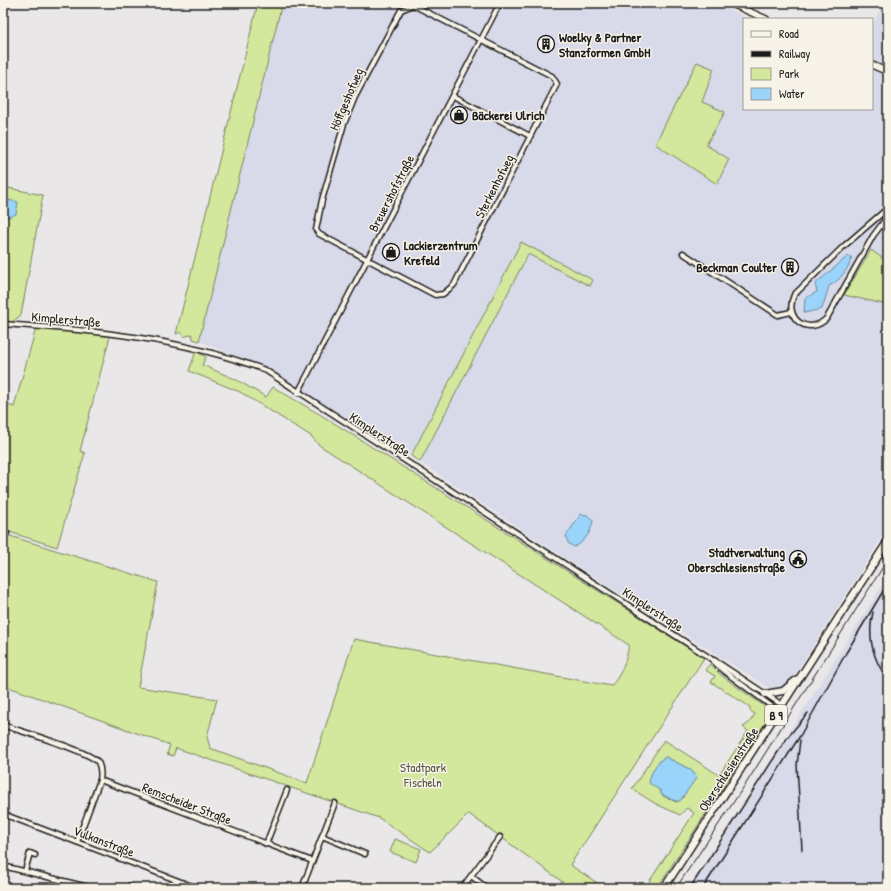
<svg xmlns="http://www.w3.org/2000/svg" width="891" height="891" font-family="'Patrick Hand',sans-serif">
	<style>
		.built { fill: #d8d9e9; fill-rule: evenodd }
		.green { fill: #d3e89d; stroke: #78825c; fill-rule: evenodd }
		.water { fill: #9ad4fa; stroke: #688aa1 }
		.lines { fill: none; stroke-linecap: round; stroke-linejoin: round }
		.minor-casing { stroke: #1c1c1c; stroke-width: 7 }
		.secondary-casing { stroke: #1c1c1c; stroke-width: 8 }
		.primary-casing { stroke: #1c1c1c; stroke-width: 9 }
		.minor { stroke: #f7f3e8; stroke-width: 4 }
		.secondary { stroke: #f7f3e8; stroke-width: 5.5 }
		.primary { stroke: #f7f3e8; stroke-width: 6 }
		.tram { stroke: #1c1c1c; stroke-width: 1 }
		.rail { stroke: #1c1c1c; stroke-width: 1.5 }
		.labels { text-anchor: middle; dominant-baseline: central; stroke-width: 3; stroke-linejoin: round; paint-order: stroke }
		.shield { fill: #f7f3e8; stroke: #5e5c59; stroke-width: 1 }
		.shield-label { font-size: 12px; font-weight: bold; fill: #1c1c1c }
		.poi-label { font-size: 13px; font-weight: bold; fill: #1c1c1c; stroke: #f7f3e8; text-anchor: start }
		.street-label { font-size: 13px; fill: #1c1c1c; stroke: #f7f3e8 }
		.park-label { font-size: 13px; fill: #535943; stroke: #f7f3e8 }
	</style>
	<rect width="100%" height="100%" fill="#e9e7e8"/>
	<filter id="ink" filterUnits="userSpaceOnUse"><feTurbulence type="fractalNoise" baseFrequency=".025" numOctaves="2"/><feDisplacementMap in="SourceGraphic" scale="8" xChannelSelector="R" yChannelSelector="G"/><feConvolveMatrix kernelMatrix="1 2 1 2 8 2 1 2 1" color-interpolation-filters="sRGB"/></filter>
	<g filter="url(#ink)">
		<!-- built -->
		<g class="built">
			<path d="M282 3H713L750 19H744V109H872V25L884 3H888V528L790 682 774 691 574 564 420 462 528 253 590 285 521 242 411 456 257 364 199 341ZM714 69 702 102 706 146 729 159 717 184 655 144Z"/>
			<path d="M888 576V888H691Z"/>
		</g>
		<!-- green -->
		<g class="green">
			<path d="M258 3H282L199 341 193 339 192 334 184 337 181 332 176 334Z"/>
			<path d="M697 62 714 69 702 102 725 112 706 145 729 159 717 184 655 144Z"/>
			<path d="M3 187 43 195 21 315 11 323H3Z"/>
			<path d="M521 242 593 280 590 286 528 254 420 462 411 456Z"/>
			<path d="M871 250 888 262V305L844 295Z"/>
			<path d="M36 328 110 336 80 451 85 453 57 547 3 530V403L14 407Z"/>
			<path d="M196 351 206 357 202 365 235 379 266 397 273 387 326 418 704 658 570 865 605 888H571L469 814 430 852 379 818 176 748 173 756 167 754 170 745 3 685V548L7 535 158 582 138 687 217 699 207 737 210 748 307 783 354 639 611 686C622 674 626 661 629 645L319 445 311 436 240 392 189 371Z"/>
			<path d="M710 664 722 676 764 706 771 714 657 888H645L694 813 687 808 680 815 656 804 632 789 664 740 719 775 748 731 743 727 749 723 755 714 750 711V707L711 682 715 676 705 670ZM666 757 691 770 697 777 684 794 683 798 676 802 663 796 650 777C654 770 658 760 666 757Z"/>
			<path d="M395 839 421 849 416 862 390 852Z"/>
		</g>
		<!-- water -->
		<g class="water">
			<path d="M3 199 18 202 16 214 3 219Z"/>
			<path d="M848 256 852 258C848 269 840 281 829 286L822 309 804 313 805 298 817 292 815 284Z"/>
			<path d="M581 514 587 515 593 520C592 531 584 543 574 547L568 543 566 536Z"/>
			<path d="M666 757 691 770 697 777 680 801C674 802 665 796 660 793L661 791 649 783C650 774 657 760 666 757Z"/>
		</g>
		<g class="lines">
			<!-- minor casing -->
			<g class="minor-casing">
				<g id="minor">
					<path d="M413 5 552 76 557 84 454 285 443 294 435 295 319 234 316 230 322 200 344 124 355 97 401 10Z"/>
					<path d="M453 96 530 136"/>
					<path d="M888 208 843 247 794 295C783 319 809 337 827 318L873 236 888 216"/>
					<path d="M683 253 778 315 791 312"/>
					<path d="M3 324C92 330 181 338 265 370L710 658 725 672 778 711"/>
					<path d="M298 393 500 3"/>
					<path d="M3 532 7 533"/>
					<path d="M714 660 782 705"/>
					<path d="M3 725C20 731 89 751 98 762 101 768 101 774 100 780L77 842"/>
					<path d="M100 780 312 861"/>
					<path d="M3 814 197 888"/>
					<path d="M322 836 365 854"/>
					<path d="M266 844 287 790"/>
					<path d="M3 866 92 888"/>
					<path d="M25 871 30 853 35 855"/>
					<path d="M471 876 487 888"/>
					<path d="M128 888 129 886"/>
					<path d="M302 888 335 803"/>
					<path d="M462 888 500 837"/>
				</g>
			</g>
			<!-- secondary casing -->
			<g class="secondary-casing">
				<g id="secondary">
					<path d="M730 3 766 19"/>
					<path d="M872 65 888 72"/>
				</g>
			</g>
			<!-- primary casing -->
			<g class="primary-casing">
				<g id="primary">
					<path d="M765 694 783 691 795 681"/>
					<path d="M664 888 888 541"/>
				</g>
			</g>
			<!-- minor -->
			<use href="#minor" class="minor"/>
			<!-- secondary -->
			<use href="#secondary" class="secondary"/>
			<!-- primary -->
			<use href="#primary" class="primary"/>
			<!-- tram -->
			<path class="tram" d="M676 888 747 782 888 559"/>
			<!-- rail -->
			<g class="rail">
				<path d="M873 612C867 637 873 660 888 680"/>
				<path d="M800 740 797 765 802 850"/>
				<path d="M690 888 787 738 808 713"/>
				<path d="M703 888 800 736 846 653 888 583"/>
			</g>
		</g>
	</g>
	<!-- icons -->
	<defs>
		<g id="building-ring" transform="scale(0.9)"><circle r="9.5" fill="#f7f3e8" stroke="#1c1c1c" stroke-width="1.5"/><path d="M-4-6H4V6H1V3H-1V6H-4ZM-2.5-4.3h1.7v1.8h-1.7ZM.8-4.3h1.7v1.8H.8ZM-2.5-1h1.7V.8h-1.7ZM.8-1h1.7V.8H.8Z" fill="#1c1c1c"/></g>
		<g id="shop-ring" transform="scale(0.9)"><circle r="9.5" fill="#f7f3e8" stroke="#1c1c1c" stroke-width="1.5"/><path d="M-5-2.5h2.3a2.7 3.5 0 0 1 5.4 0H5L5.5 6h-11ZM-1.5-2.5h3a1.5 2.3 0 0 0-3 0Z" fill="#1c1c1c"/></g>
		<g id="civic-ring" transform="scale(0.9)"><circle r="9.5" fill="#f7f3e8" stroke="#1c1c1c" stroke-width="1.5"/><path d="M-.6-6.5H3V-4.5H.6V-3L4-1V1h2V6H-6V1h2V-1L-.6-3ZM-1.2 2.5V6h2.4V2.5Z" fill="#1c1c1c"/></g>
	</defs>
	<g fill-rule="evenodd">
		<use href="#building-ring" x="546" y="44"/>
		<use href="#shop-ring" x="459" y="115"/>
		<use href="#shop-ring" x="391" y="252"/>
		<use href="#building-ring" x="790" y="267"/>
		<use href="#civic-ring" x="798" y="559"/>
	</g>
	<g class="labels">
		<!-- shield labels -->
		<rect class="shield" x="765" y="705" width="22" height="20" rx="3"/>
		<g class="shield-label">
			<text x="776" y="715">B 9</text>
		</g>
		<!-- poi labels -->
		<g class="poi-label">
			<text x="559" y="37">Woelky &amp; Partner<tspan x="559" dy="15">Stanzformen GmbH</tspan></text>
			<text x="472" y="115">Bäckerei Ulrich</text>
			<text x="404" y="245">Lackierzentrum<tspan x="404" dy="15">Krefeld</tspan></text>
			<text x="777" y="267" text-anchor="end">Beckman Coulter</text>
			<text x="785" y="552" text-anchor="end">Stadtverwaltung<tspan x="785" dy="15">Oberschlesienstraße</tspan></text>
		</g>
		<!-- street labels -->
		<g class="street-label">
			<text transform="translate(346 99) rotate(-67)">Höffgeshofweg</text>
			<text transform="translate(494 186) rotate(-63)">Sterkenhofweg</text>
			<text transform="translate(391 193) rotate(-63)">Breuershofstraße</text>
			<text transform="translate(66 319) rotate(5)">Kimplerstraße</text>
			<text transform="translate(380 434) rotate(33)">Kimplerstraße</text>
			<text transform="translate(653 609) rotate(33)">Kimplerstraße</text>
			<text transform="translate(728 769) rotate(-57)">Oberschlesienstraße</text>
			<text transform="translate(187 803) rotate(21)">Remscheider Straße</text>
			<text transform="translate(104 841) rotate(21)">Vulkanstraße</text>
		</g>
		<!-- park labels -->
		<g class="park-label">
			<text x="423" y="767">Stadtpark<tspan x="423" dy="15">Fischeln</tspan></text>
		</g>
	</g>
	<!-- margin -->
	<rect width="891" height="891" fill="none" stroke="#f7f3e8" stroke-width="16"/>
	<rect x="8" y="8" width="875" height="875" fill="none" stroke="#1c1c1c" stroke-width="1.5" filter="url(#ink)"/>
	<!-- legend -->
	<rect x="743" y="18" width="130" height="92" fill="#f7f3e8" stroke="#9f9d96"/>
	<rect x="751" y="31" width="20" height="6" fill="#f7f3e8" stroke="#9f9d96"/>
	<text x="779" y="38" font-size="12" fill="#1c1c1c">Road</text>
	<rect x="751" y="51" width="20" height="6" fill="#1c1c1c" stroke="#9f9d96"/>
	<text x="779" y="58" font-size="12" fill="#1c1c1c">Railway</text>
	<rect x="751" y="68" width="20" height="12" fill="#d3e89d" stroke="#9f9d96"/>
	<text x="779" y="78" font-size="12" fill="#1c1c1c">Park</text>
	<rect x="751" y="88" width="20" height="12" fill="#9ad4fa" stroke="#9f9d96"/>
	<text x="779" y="98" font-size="12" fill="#1c1c1c">Water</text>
</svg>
